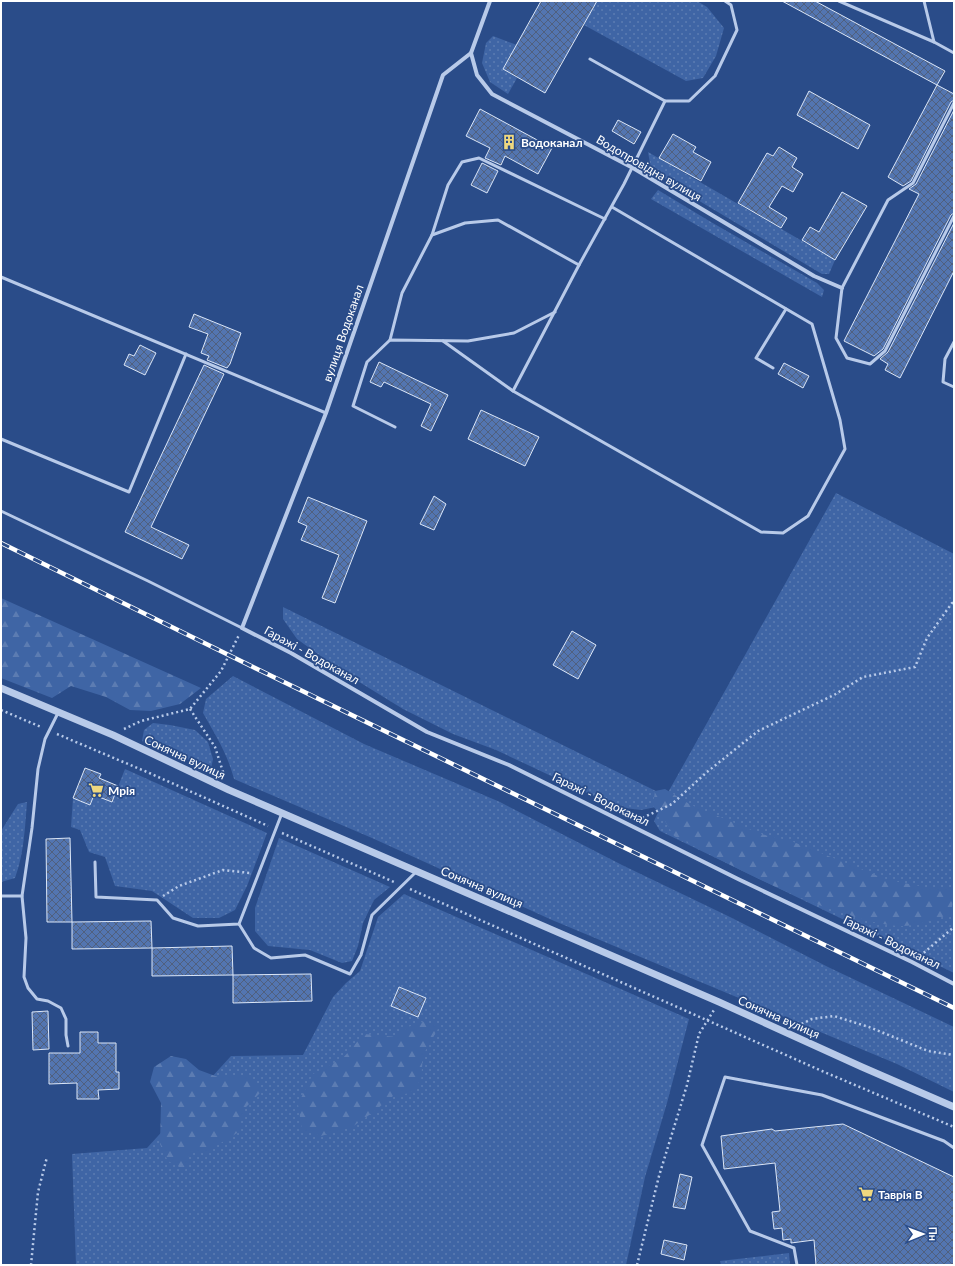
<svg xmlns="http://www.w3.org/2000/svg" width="955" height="1266" font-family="Lato,sans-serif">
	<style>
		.grass { fill: url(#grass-dots) }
		.forest { fill: url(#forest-firs) }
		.building { fill: url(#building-cross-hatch); stroke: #dbe6f7 }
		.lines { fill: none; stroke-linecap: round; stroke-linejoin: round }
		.path { stroke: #b8cae9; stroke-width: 2.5; stroke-dasharray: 2 3; stroke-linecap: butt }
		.service { stroke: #b8cae9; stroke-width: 3 }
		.minor { stroke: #b8cae9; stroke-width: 4 }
		.tertiary { stroke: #b8cae9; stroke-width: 7 }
		.rail-casing { stroke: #fff; stroke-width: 4.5 }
		.rail { stroke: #2a4c89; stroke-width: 3; stroke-dasharray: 9; stroke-linecap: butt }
		.labels { text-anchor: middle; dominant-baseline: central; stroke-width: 3.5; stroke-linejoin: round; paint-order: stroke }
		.poi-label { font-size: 12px; font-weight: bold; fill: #fff; stroke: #2a4c89; text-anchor: start }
		.street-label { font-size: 12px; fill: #fff; stroke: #2a4c89 }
	</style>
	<defs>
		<pattern id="grass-dots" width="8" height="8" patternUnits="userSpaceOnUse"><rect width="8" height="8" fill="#3f65a5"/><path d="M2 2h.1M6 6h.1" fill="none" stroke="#5c7cb2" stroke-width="1.8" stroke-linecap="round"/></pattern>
		<pattern id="forest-firs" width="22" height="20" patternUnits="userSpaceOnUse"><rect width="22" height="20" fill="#3f65a5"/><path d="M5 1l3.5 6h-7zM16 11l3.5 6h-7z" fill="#5c7cb2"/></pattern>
		<pattern id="building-cross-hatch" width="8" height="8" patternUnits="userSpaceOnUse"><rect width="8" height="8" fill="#5375b0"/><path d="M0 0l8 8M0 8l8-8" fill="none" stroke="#50607e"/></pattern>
	</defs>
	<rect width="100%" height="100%" fill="#2a4c89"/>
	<!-- grass -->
	<g class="grass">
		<path d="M597 1H697L707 7 724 28 716 56 703 78 686 81 584 25Z"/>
		<path d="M493 36 517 45 503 69 517 78 508 94 490 82 482 63 486 43Z"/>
		<path d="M648 152 835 260 829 274H822L701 202 651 169Z"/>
		<path d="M658 190 711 222 817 283 824 290 822 297 651 199Z"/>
		<path d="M836 493 954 554V973L660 831 654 821 661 806 641 810 617 807 496 750 453 734 403 709 343 672 297 639 283 619V607L666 796Z"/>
		<path d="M233 676 364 744 500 802 622 865 730 917 828 967 954 1027V1092L897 1064 552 920 372 838 234 779C228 755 215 734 203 713L206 699Z"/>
		<path d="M153 723 170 725 195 730 208 742 213 759 211 769 142 741 144 730Z"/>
		<path d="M125 769 267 833 247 886 235 910 219 918H193L152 891 115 886 105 857 89 852 80 830 71 827 73 798 90 805 94 795 112 802Z"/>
		<path d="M27 802C25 827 24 854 15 878L1 882V831L18 804Z"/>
		<path d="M279 838 390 887 374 900 363 923 358 946 352 961 342 963 310 950 268 946 255 931V908Z"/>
		<path d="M404 894 689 1019 667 1103 645 1177 626 1265H76L72 1154 147 1148 231 1056 303 1055 333 997 346 983 360 971 378 917Z"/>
		<path d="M789 1253 790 1265H721L720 1261Z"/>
	</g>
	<!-- forest -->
	<g class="forest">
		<path d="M1 598 201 688 180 704 151 711 130 710 106 697 71 686 52 698 1 678Z"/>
		<path d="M665 789 691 805 761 834 791 841 888 880 935 889 947 887 954 893 951 914C935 919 918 926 901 926 881 925 861 919 842 913 783 894 729 864 674 836L665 821 653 806 655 791Z"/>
		<path d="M425 1021 439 1027 423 1055 421 1080 410 1093 393 1096 372 1113 352 1127 321 1136 302 1130 298 1104 313 1074 343 1058 364 1034 396 1037 408 1027Z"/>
		<path d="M171 1056 186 1059 199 1070 218 1077H248L262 1091 245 1108 237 1133 206 1152 190 1151 185 1170 168 1161 160 1144 161 1103 150 1082 154 1067Z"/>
	</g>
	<!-- building -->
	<g class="building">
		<path d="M541 1H597L545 93 503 69Z"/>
		<path d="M782 1H815L945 71 937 85Z"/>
		<path d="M937 85 954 94V100L951 102 911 181 903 186 888 177Z"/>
		<path d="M809 91 870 125 858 149 797 115Z"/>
		<path d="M480 109 552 148 538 174 505 156 501 165 485 158 490 148 466 136Z"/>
		<path d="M954 110V213L951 215 883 349 874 356 844 341 919 194 909 189 916 184Z"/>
		<path d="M618 120 641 132 634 144 612 131Z"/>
		<path d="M673 134 696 147 693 152 711 162 701 181 659 158Z"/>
		<path d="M779 147 797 158 792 167 803 174 793 192 782 186 769 207 787 218 781 228 738 203 767 153 773 156Z"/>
		<path d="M482 163 498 171 487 193 471 185Z"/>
		<path d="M842 192 867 206 835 260 802 240 810 227 819 232Z"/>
		<path d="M954 223V271L900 378 885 370 888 364 880 359 888 352Z"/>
		<path d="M194 314 241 333 230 364 227 368 207 360 209 356 201 353 208 334 189 327Z"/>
		<path d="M140 345 156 353 145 375 124 365 129 354 134 356Z"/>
		<path d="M379 362 448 395 431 431 421 426 431 404 384 382 381 387 370 382Z"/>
		<path d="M784 363 809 376 803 388 778 374Z"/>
		<path d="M204 365 224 374 151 527 189 545 182 559 125 532Z"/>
		<path d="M481 410 539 437 525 466 468 439Z"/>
		<path d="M434 496 446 504 434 530 420 524Z"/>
		<path d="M308 497 367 521 335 603 322 598 339 555 301 540 307 526 298 522Z"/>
		<path d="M572 631 596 645 578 679 553 665Z"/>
		<path d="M85 768 101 774 99 778 118 786 112 802 94 795 90 805 73 798Z"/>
		<path d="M70 838 72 922H47L46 839Z"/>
		<path d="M151 921 152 948 72 949V922Z"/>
		<path d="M232 946 233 975 152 976V948Z"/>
		<path d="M311 974 312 1001 233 1003V975Z"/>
		<path d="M399 987 426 998 418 1017 391 1006Z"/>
		<path d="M48 1011 49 1049 33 1050 32 1012Z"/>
		<path d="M80 1032H98V1043H116V1072H119V1089L98 1090 99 1099H77V1083L49 1084V1053H80Z"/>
		<path d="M843 1124 954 1177V1265H816L814 1240 791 1243V1239L783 1240 782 1228 774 1229 772 1212 780 1211 775 1163 724 1169 721 1136 772 1129 775 1131Z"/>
		<path d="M680 1174 692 1177 685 1209 673 1207Z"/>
		<path d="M664 1240 687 1245 684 1260 661 1254Z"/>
	</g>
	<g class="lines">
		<!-- path -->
		<g class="path">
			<path d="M190 709 215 747 224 775"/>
			<path d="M1 710 41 727"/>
			<path d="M124 729 141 721 190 709 221 671 239 635"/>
			<path d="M57 734 147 772 268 826"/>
			<path d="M638 820 672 804 707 772 758 731 834 695 863 677 915 667 927 638 952 603H954"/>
			<path d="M282 833 394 882"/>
			<path d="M410 889 822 1071 954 1127"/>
			<path d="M163 896 179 886 223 870 250 873"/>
			<path d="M920 956 954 927"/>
			<path d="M797 1026 812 1019 834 1016 869 1027 928 1051 954 1055"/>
			<path d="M31 1265 38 1192 47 1157"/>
			<path d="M637 1265 659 1176 687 1085 699 1034 714 1010"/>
		</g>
		<!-- service -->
		<g class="service">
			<path d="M839 1 934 42"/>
			<path d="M924 1 934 42 954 53"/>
			<path d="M590 59 665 101 624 184 579 265 513 391 761 532 783 533 808 516 845 449 840 420 812 324 612 207"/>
			<path d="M665 101H689L715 76 737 30 731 5 725 1"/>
			<path d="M954 103 913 183 888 200 842 288 836 338 847 358 870 364 885 351 954 216"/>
			<path d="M432 235 448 185 462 162 479 158 605 219"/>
			<path d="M1 277 326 413"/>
			<path d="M390 340 402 293 432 235 465 223 498 220 579 265"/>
			<path d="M443 341 513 391"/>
			<path d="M954 342 945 359 943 382 954 387"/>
			<path d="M773 368 756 358 786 309"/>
			<path d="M395 427 353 406 367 362 390 340 468 341 514 333 555 312"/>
			<path d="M1 439 129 492 186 354"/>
			<path d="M1 511 148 581 242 628"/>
			<path d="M58 713 45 739 38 769 32 828 22 896 26 938 24 977 28 988 37 999 48 1001 61 1008 66 1019V1035L68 1046"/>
			<path d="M95 862 96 897 157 900 173 918 198 926 239 924 282 813"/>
			<path d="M1 896H22"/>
			<path d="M239 924 254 948 271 958 305 955 350 974 361 955 372 915 417 871"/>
			<path d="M797 1265 794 1248 750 1231 702 1145 725 1077 822 1095 944 1141 954 1148"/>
		</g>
		<!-- minor -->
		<g class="minor">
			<path d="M490 1 471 53 477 75 492 94 633 168 814 276 842 288"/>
			<path d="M471 53 443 75 326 413 242 628 291 653 427 732 509 765 738 879 912 962 954 984"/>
		</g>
		<!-- tertiary -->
		<path class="tertiary" d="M1 688 113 735 229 790 719 1002 862 1067 954 1107"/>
		<!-- rail casing -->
		<g class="rail-casing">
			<path id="rail" d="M1 543 247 664 954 1008"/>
		</g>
		<!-- rail -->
		<use href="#rail" class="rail"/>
	</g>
	<!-- icons -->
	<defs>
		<g id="building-bare" transform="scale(1.2)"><path d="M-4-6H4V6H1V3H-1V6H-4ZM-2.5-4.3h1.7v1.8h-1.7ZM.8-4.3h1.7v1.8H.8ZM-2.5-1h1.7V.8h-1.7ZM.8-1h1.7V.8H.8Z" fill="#efd87f" stroke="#2a4c89" stroke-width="2.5" paint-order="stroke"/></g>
		<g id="supermarket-bare" transform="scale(1.2)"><path d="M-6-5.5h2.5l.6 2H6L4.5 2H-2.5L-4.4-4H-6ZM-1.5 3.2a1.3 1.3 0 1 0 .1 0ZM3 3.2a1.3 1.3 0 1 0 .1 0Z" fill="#efd87f" stroke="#2a4c89" stroke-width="2.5" paint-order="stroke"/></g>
	</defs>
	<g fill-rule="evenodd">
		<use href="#building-bare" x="509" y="142"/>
		<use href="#supermarket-bare" x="96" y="790"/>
		<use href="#supermarket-bare" x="866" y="1194"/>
	</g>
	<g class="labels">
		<!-- poi labels -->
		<g class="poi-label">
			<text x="521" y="142">Водоканал</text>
			<text x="108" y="790">Мрія</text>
			<text x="878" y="1194">Таврія В</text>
		</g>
		<!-- street labels -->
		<g class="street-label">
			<text transform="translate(649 168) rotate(30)">Водопровідна вулиця</text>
			<text transform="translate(343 333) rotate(-71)">вулиця Водоканал</text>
			<text transform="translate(312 655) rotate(29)">Гаражі - Водоканал</text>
			<text transform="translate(185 757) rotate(25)">Сонячна вулиця</text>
			<text transform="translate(601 799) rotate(26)">Гаражі - Водоканал</text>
			<text transform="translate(482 887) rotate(23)">Сонячна вулиця</text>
			<text transform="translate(892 942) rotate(26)">Гаражі - Водоканал</text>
			<text transform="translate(779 1017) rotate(24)">Сонячна вулиця</text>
		</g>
	</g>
	<!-- border -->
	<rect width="955" height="1266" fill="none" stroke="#ffffff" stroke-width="4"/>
	<!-- north arrow -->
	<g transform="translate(923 1234) rotate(89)" stroke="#2a4c89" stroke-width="3" paint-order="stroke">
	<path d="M0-3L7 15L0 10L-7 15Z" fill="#ffffff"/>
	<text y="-6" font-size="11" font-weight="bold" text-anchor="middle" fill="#ffffff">Пн</text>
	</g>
</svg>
